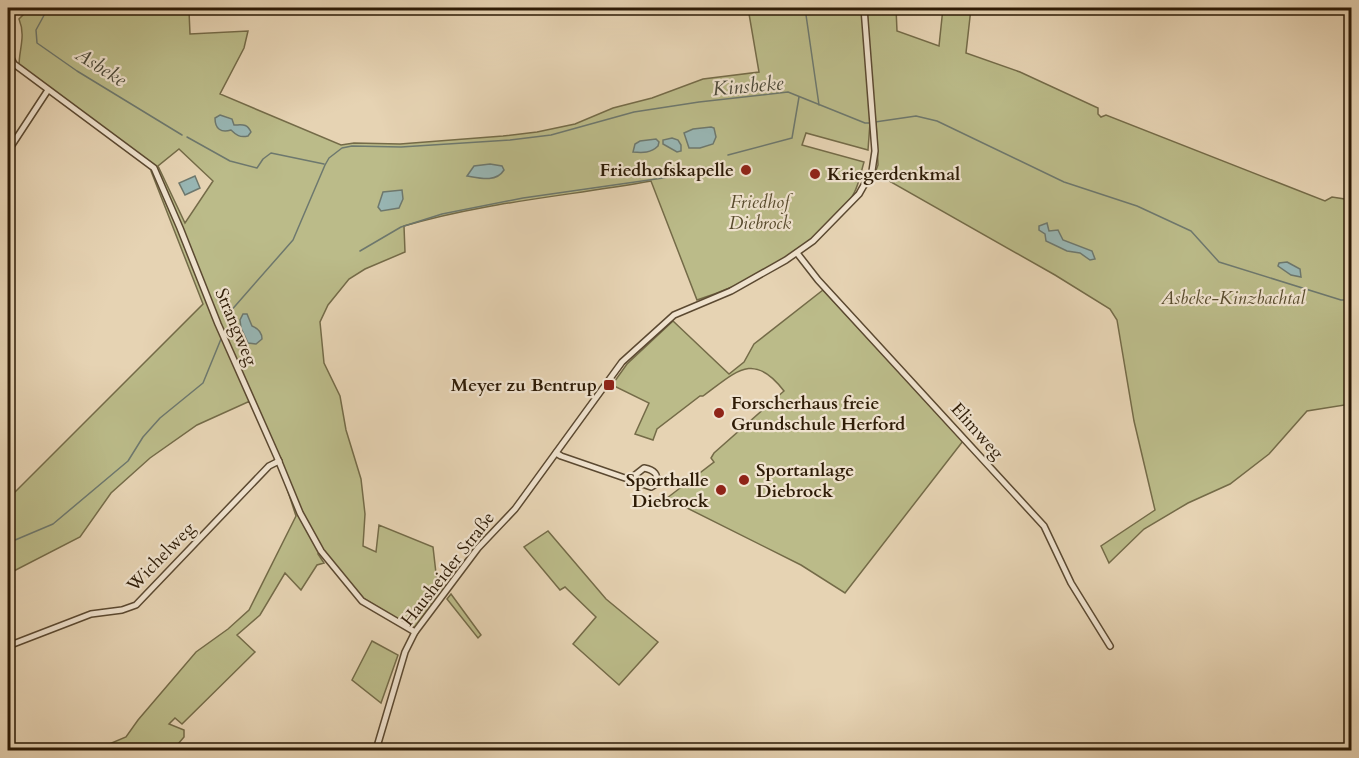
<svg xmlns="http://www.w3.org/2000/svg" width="1359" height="758" font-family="Cardo,serif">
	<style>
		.green { fill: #bbbb89; stroke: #746b48; stroke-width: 1.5; fill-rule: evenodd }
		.water { fill: #98b6b4; stroke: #6d786e; stroke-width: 1.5 }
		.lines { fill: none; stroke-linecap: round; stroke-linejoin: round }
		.stream { stroke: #6d786e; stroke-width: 1.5 }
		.minor-casing { stroke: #5b4931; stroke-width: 8 }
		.minor { stroke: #efe2ce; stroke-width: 5 }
		.poi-dot { fill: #8f2418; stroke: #efe2ce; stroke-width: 2 }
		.labels { text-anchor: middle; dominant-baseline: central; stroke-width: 4.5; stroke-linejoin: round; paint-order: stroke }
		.poi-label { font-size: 18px; font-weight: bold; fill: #2d1b06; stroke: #efe2ce; text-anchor: end }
		.park-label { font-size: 18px; font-style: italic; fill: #584b2d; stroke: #efe2ce }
		.street-label { font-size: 18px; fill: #2d1b06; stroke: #efe2ce }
		.water-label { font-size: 20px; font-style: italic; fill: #4d4a3a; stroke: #efe2ce }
	</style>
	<rect width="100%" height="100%" fill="#e6d3b3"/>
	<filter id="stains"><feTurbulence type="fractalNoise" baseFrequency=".00333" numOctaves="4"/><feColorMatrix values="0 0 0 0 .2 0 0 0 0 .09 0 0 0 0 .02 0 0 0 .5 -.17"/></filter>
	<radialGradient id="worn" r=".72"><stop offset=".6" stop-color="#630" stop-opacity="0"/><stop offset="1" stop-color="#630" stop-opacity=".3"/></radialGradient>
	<!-- green -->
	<g class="green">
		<path d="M30 8H174V12L189 11 190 34 248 31 244 48 220 94 341 145 354 143 400 144 503 136 537 132 575 124 613 108 652 98 703 79 759 72 748 8H862L864 24H868L867 8H896L897 31 939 46 943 8H971L966 53 1020 72 1098 108V114L1101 117 1106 115 1325 201 1332 197 1351 200 1352 402H1350L1351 404 1307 411 1269 454 1230 484 1188 503 1144 529 1109 563 1101 546 1155 510 1134 421 1117 320 1110 309 1055 275 875 173 878 165 876 122 870 123 868 150 806 133 802 145 864 162C861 172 859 184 854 193 850 202 841 210 834 218 796 256 748 284 697 300L651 181C568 196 485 202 404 226L405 252 365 269 349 279 328 305 320 322 324 363 340 396 346 430 361 479 365 514 363 546 376 552 379 525 433 547 437 582 446 588 415 630 363 598 358 592 356 593 321 552 318 554 324 563 317 565 301 590 285 573 260 615 237 635 255 652 182 724 175 718 169 724 184 730V737L173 750H95L126 737 138 720 196 652 228 629 249 610 296 516 278 461 250 401 197 425 150 458 111 493 80 537 8 574V499L203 304 151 171 152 167 19 66C19 49 26 36 19 19ZM179 149 213 181 185 223 158 166Z"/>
		<path d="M823 290 963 441 845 593 801 565 667 498 714 462 711 458 714 453 784 391C753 350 735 373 703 396H700L657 429 653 440 635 434 649 403 612 385 627 364 673 321 729 374 744 362 754 344Z"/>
		<path d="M548 531 606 599 658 642 619 685 573 644 596 617 565 587 560 590 524 547Z"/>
		<path d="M451 594 481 635 478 638 447 599Z"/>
		<path d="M372 641 398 655 381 703 352 680Z"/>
	</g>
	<!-- water -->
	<g class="water">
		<path d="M220 115 232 119 234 125C242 125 247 123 251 132L248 136C240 138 236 135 231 130 221 133 215 129 215 118Z"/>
		<path d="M711 127 714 128 716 137 713 144 700 148H689L684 133 693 129Z"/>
		<path d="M672 138 678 140 681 145V151L677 152 663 144V140Z"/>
		<path d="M656 139 659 142 658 146C651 153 643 153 633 152L635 144 640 141Z"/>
		<path d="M490 164 502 166 504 170C496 183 479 178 467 176L474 166Z"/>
		<path d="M195 176 200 188 185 195 179 183Z"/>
		<path d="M402 190 403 199 399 208 381 211 378 207 383 192Z"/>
		<path d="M1047 223 1049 231 1058 230 1063 240 1092 251 1095 259 1090 260 1080 253 1067 251 1046 241 1045 234 1039 230V226Z"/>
		<path d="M1287 262 1300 269 1301 277 1291 275 1278 266 1279 263Z"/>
		<path d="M243 314H247L252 326C257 328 262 332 262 339L256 344 248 343 241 328 240 320Z"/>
	</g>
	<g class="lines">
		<!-- stream -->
		<g class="stream">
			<path d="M48 8 36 30 37 43 77 71 182 135"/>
			<path d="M805 8 819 105"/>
			<path d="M875 122 916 116 937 121 1064 182 1137 206 1191 231 1219 262 1341 300H1352"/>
			<path d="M187 137 230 161 257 168 263 159 271 153 324 164"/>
			<path d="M728 155 792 138 799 97"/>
			<path d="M360 251 401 227 442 214 523 198 663 178 724 164"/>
			<path d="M229 313 293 240 325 165 329 158 342 148 352 146 401 147 510 140 551 135 634 112 699 102 788 92 865 123H870"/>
			<path d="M8 543 53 524 128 461 143 437 160 418 203 383 221 339"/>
		</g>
		<!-- minor casing -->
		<g class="minor-casing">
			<g id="minor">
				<path d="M8 52 14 64 154 168 180 228 218 324 277 457 300 513 321 551 362 601 415 632"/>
				<path d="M8 151 48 90"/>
				<path d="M797 253 818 280 1044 526 1071 583 1110 646"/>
				<path d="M556 453 561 456 651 487 656 484C659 474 654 470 644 468L630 479"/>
				<path d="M8 646 91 614 122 610 136 605 269 466 279 461"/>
				<path d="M376 750 405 652 415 632 478 548 515 509 622 362 674 315 731 291 786 260 813 241 859 194 872 171 875 151 864 8"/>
			</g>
		</g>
		<!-- minor -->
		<use href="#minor" class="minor"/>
	</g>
	<!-- markers -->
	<g class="poi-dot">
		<circle cx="746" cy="170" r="6"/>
		<circle cx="815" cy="174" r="6"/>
		<rect x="603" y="379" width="12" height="12" rx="3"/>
		<circle cx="719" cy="413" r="6"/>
		<circle cx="744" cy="480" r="6"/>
		<circle cx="721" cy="490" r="6"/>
	</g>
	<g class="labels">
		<!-- poi labels -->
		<g class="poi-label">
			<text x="734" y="170">Friedhofskapelle</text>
			<text x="827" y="174" text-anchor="start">Kriegerdenkmal</text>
			<text x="597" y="385">Meyer zu Bentrup</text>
			<text x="731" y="403" text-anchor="start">Forscherhaus freie<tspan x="731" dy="21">Grundschule Herford</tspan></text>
			<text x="756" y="470" text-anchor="start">Sportanlage<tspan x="756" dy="21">Diebrock</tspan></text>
			<text x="709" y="480">Sporthalle<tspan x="709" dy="21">Diebrock</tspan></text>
		</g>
		<!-- park labels -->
		<g class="park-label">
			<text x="760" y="202">Friedhof<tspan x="760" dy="21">Diebrock</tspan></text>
			<text x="1233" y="298">Asbeke-Kinzbachtal</text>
		</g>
		<!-- street labels -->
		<g class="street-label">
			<text transform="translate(236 327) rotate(67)">Strangweg</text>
			<text transform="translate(977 431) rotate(48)">Elimweg</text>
			<text transform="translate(161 557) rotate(-46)">Wichelweg</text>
			<text transform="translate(448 569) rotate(-52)">Hausheider Straße</text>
		</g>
		<!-- water labels -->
		<g class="water-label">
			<text transform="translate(101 67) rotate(32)">Asbeke</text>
			<text transform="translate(748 86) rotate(-5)">Kinsbeke</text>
		</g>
	</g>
	<!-- margin -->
	<rect width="1359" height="758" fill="none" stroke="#e6d3b3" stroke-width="30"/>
	<rect x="9" y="9" width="1341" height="740" fill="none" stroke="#2d1b06" stroke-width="3"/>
	<rect x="15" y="15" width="1329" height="728" fill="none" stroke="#2d1b06" stroke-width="1.5"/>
	<rect width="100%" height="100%" filter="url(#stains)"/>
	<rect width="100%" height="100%" fill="url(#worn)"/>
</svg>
